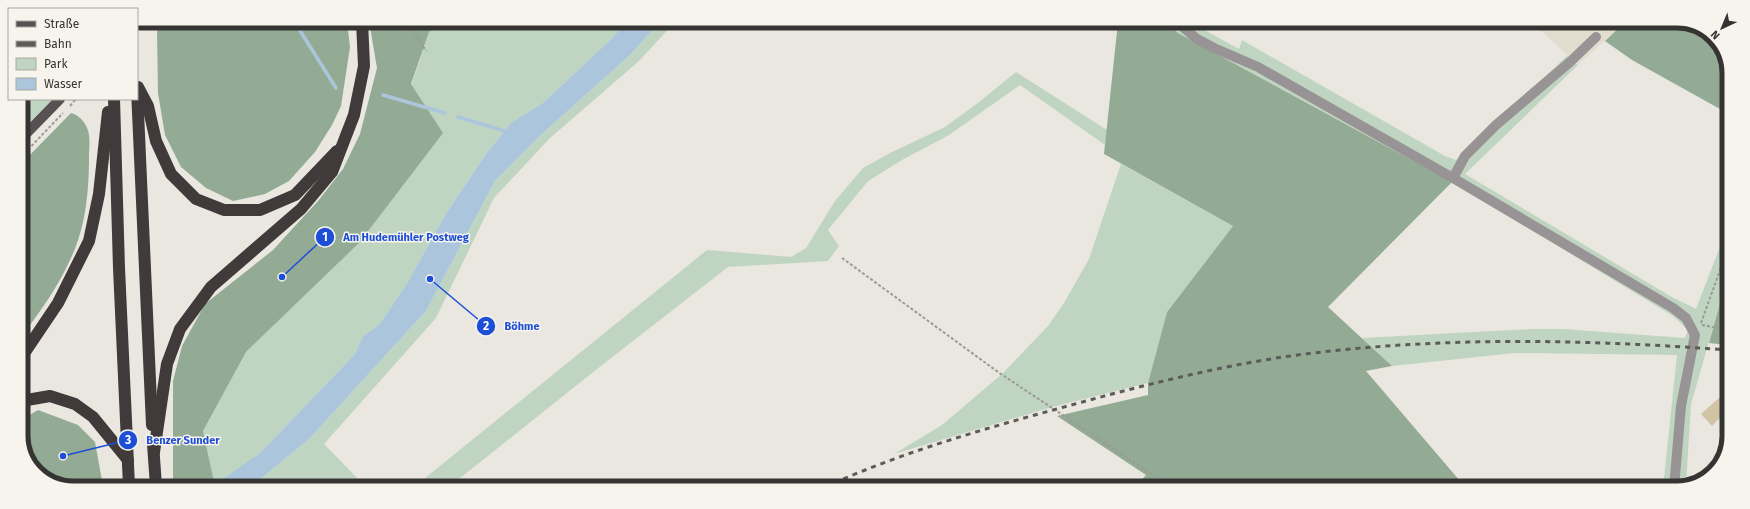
<svg xmlns="http://www.w3.org/2000/svg" width="1750" height="509" font-family="'Fira Sans',sans-serif">
	<style>
		.built { fill: #e3ddcf }
		.green { fill: #c0d5c1 }
		.forest { fill: #93ab94 }
		.water { fill: #abc6dc }
		.lines { fill: none; stroke-linecap: round; stroke-linejoin: round }
		.stream { stroke: #abc6dc; stroke-width: 3.5 }
		.building { fill: #d0c3a6 }
		.path { stroke: #9b9a95; stroke-width: 2; stroke-dasharray: 3 2; stroke-linecap: butt }
		.minor { stroke: #989495; stroke-width: 10 }
		.major { stroke: #575152; stroke-width: 10 }
		.highway { stroke: #403a3b; stroke-width: 12 }
		.rail { stroke: #5d5b58; stroke-width: 3; stroke-dasharray: 5 5; stroke-linecap: butt }
		.rim { fill: none; stroke: #353432; stroke-width: 5 }
		.leader { fill: none; stroke: #1d4ed8; stroke-width: 1.5 }
		.callout-dot { fill: #1d4ed8; stroke: #f7f4ed; stroke-width: 1.5 }
		.mark-label { font-size: 12px; text-anchor: middle; font-weight: bold; fill: #fff }
		.callout-label { font-size: 11px; text-anchor: middle; font-weight: bold; fill: #1d4ed8; stroke: #f7f4ed; stroke-width: 3; stroke-linejoin: round; paint-order: stroke }
	</style>
	<rect width="100%" height="100%" fill="#e9e7e0"/>
	<!-- built -->
	<path class="built" d="M1533 23H1624L1578 65Z"/>
	<!-- green -->
	<g class="green">
		<path d="M448 21 627 22 610 40 544 102 511 123 486 154 447 212 406 285 379 325 363 336 355 354 260 453 215 486 203 431 246 352 359 243 429 32Z"/>
		<path d="M660 22H675L639 61 549 139 494 198 436 318 324 444 366 487 252 486 309 439 426 311 495 181 543 133 630 55Z"/>
		<path d="M1166 22H1190L1239 49 1242 40 1445 156 1456 160 1567 56 1578 65 1465 174 1670 296 1696 309 1728 226V276L1691 404 1686 485 1677 488H1663L1677 355 1515 353 1392 366 1362 338 1533 329H1563L1685 338 1688 330 1673 316 1452 182 1178 33Z"/>
		<path d="M1016 72 1107 130 1105 145 1020 85 949 135 902 160 868 181 828 230 839 246 828 261 728 267 597 369 449 487H414L707 250 791 257 806 248 835 201 863 168 890 153 945 127 979 102Z"/>
		<path d="M28 99H53L21 131V106Z"/>
		<path d="M1121 164 1233 226 1167 312 1148 383 1052 407 894 454 942 425 1002 374 1048 326 1064 303 1089 259Z"/>
	</g>
	<!-- forest -->
	<g class="forest">
		<path d="M167 21H347L350 47 341 106 332 125 315 152 289 181 265 194 233 201 206 188 181 167 165 135 158 93 157 31Z"/>
		<path d="M369 21H448L429 32 411 84 443 133 359 243 246 352 203 431 215 486H173V381L182 346 205 304 273 250 318 201 343 169 360 134 377 68Z"/>
		<path d="M1118 22H1166L1178 33 1452 182 1328 307 1392 366 1366 371 1466 488 1135 487 1146 475 1057 416 1148 395V383L1167 312 1233 226 1104 154Z"/>
		<path d="M1624 23H1690L1716 39 1729 70V114L1632 60 1605 41Z"/>
		<path d="M71 113C80 115 88 125 89 135 90 141 89 149 89 156 89 191 86 228 70 260 58 287 39 313 21 337V164Z"/>
		<path d="M1728 296V345L1709 343 1721 300Z"/>
		<path d="M38 410 78 425 95 442 103 486H60L34 470 21 439V420Z"/>
	</g>
	<!-- water -->
	<path class="water" d="M627 22H660L630 55 543 133 495 181 426 311 309 439 252 486H213L260 453 355 354 363 336 379 325 406 285 447 212 486 154 511 123 544 102 610 40Z"/>
	<g class="lines">
		<!-- stream -->
		<g class="stream">
			<path d="M294 21 336 88"/>
			<path d="M383 95 445 113"/>
			<path d="M458 117 508 132"/>
		</g>
	</g>
	<!-- building -->
	<path class="building" d="M1728 390 1727 411 1712 426 1701 414Z"/>
	<g class="lines">
		<!-- path -->
		<g class="path">
			<path d="M407 21 426 51"/>
			<path d="M152 22 153 21"/>
			<path d="M70 106 76 99"/>
			<path d="M21 157 63 113"/>
			<path d="M842 258 998 372 1171 487"/>
			<path d="M1701 323 1728 248"/>
			<path d="M1702 325 1728 330"/>
		</g>
		<!-- minor -->
		<g class="minor">
			<path d="M1177 22 1197 39 1214 48 1258 67 1453 178 1673 308 1686 318 1695 335 1681 406 1674 488"/>
			<path d="M1453 178 1465 156 1496 125 1570 62 1596 37"/>
		</g>
		<!-- major -->
		<path class="major" d="M21 139 60 99"/>
		<!-- highway -->
		<g class="highway">
			<path d="M138 87 148 106 156 141 171 174 196 199 224 210H260L295 195 337 151"/>
			<path d="M137 90 152 425"/>
			<path d="M114 99 119 268 129 486"/>
			<path d="M21 358 58 303 89 241 99 194 108 112"/>
			<path d="M21 401 50 396 75 404 93 417 128 460"/>
			<path d="M153 444 156 486"/>
			<path d="M154 452 167 364 180 329 211 287 301 209 332 172 354 115 364 66 362 21"/>
		</g>
		<!-- rail -->
		<path class="rail" d="M825 487C898 454 976 431 1053 410 1129 389 1205 369 1283 357 1431 336 1580 339 1728 350"/>
	</g>
	<!-- crop -->
	<path d="M0 0H1750V509H0ZM73 28H1677A45 45 0 0 1 1722 73V436A45 45 0 0 1 1677 481H73A45 45 0 0 1 28 436V73A45 45 0 0 1 73 28Z" fill="#f7f4ed" fill-rule="evenodd"/>
	<path class="rim" d="M73 28H1677A45 45 0 0 1 1722 73V436A45 45 0 0 1 1677 481H73A45 45 0 0 1 28 436V73A45 45 0 0 1 73 28Z"/>
	<!-- callouts -->
	<path class="leader" d="M282 277L325 237M430 279L486 326M63 456L128 440"/>
	<g class="callout-dot">
		<circle cx="282" cy="277" r="4"/>
		<circle cx="430" cy="279" r="4"/>
		<circle cx="63" cy="456" r="4"/>
		<circle cx="325" cy="237" r="10"/>
		<circle cx="486" cy="326" r="10"/>
		<circle cx="128" cy="440" r="10"/>
	</g>
	<g class="mark-label">
		<text x="325" y="241">1</text>
		<text x="486" y="330">2</text>
		<text x="128" y="444">3</text>
	</g>
	<g class="callout-label">
		<text x="406" y="241">Am Hudemühler Postweg</text>
		<text x="522" y="330">Böhme</text>
		<text x="183" y="444">Benzer Sunder</text>
	</g>
	<!-- legend -->
	<rect x="8" y="8" width="130" height="92" fill="#f7f4ed" stroke="#a9a7a2"/>
	<rect x="16" y="21" width="20" height="6" fill="#575152" stroke="#a9a7a2"/>
	<text x="44" y="28" font-size="12" fill="#353432">Straße</text>
	<rect x="16" y="41" width="20" height="6" fill="#5d5b58" stroke="#a9a7a2"/>
	<text x="44" y="48" font-size="12" fill="#353432">Bahn</text>
	<rect x="16" y="58" width="20" height="12" fill="#c0d5c1" stroke="#a9a7a2"/>
	<text x="44" y="68" font-size="12" fill="#353432">Park</text>
	<rect x="16" y="78" width="20" height="12" fill="#abc6dc" stroke="#a9a7a2"/>
	<text x="44" y="88" font-size="12" fill="#353432">Wasser</text>
	<!-- north arrow -->
	<g transform="translate(1722 28) rotate(224)" stroke="#f7f4ed" stroke-width="3" paint-order="stroke">
	<path d="M0-3L7 15L0 10L-7 15Z" fill="#353432"/>
	<text y="-6" font-size="11" font-weight="bold" text-anchor="middle" fill="#353432">N</text>
	</g>
</svg>
